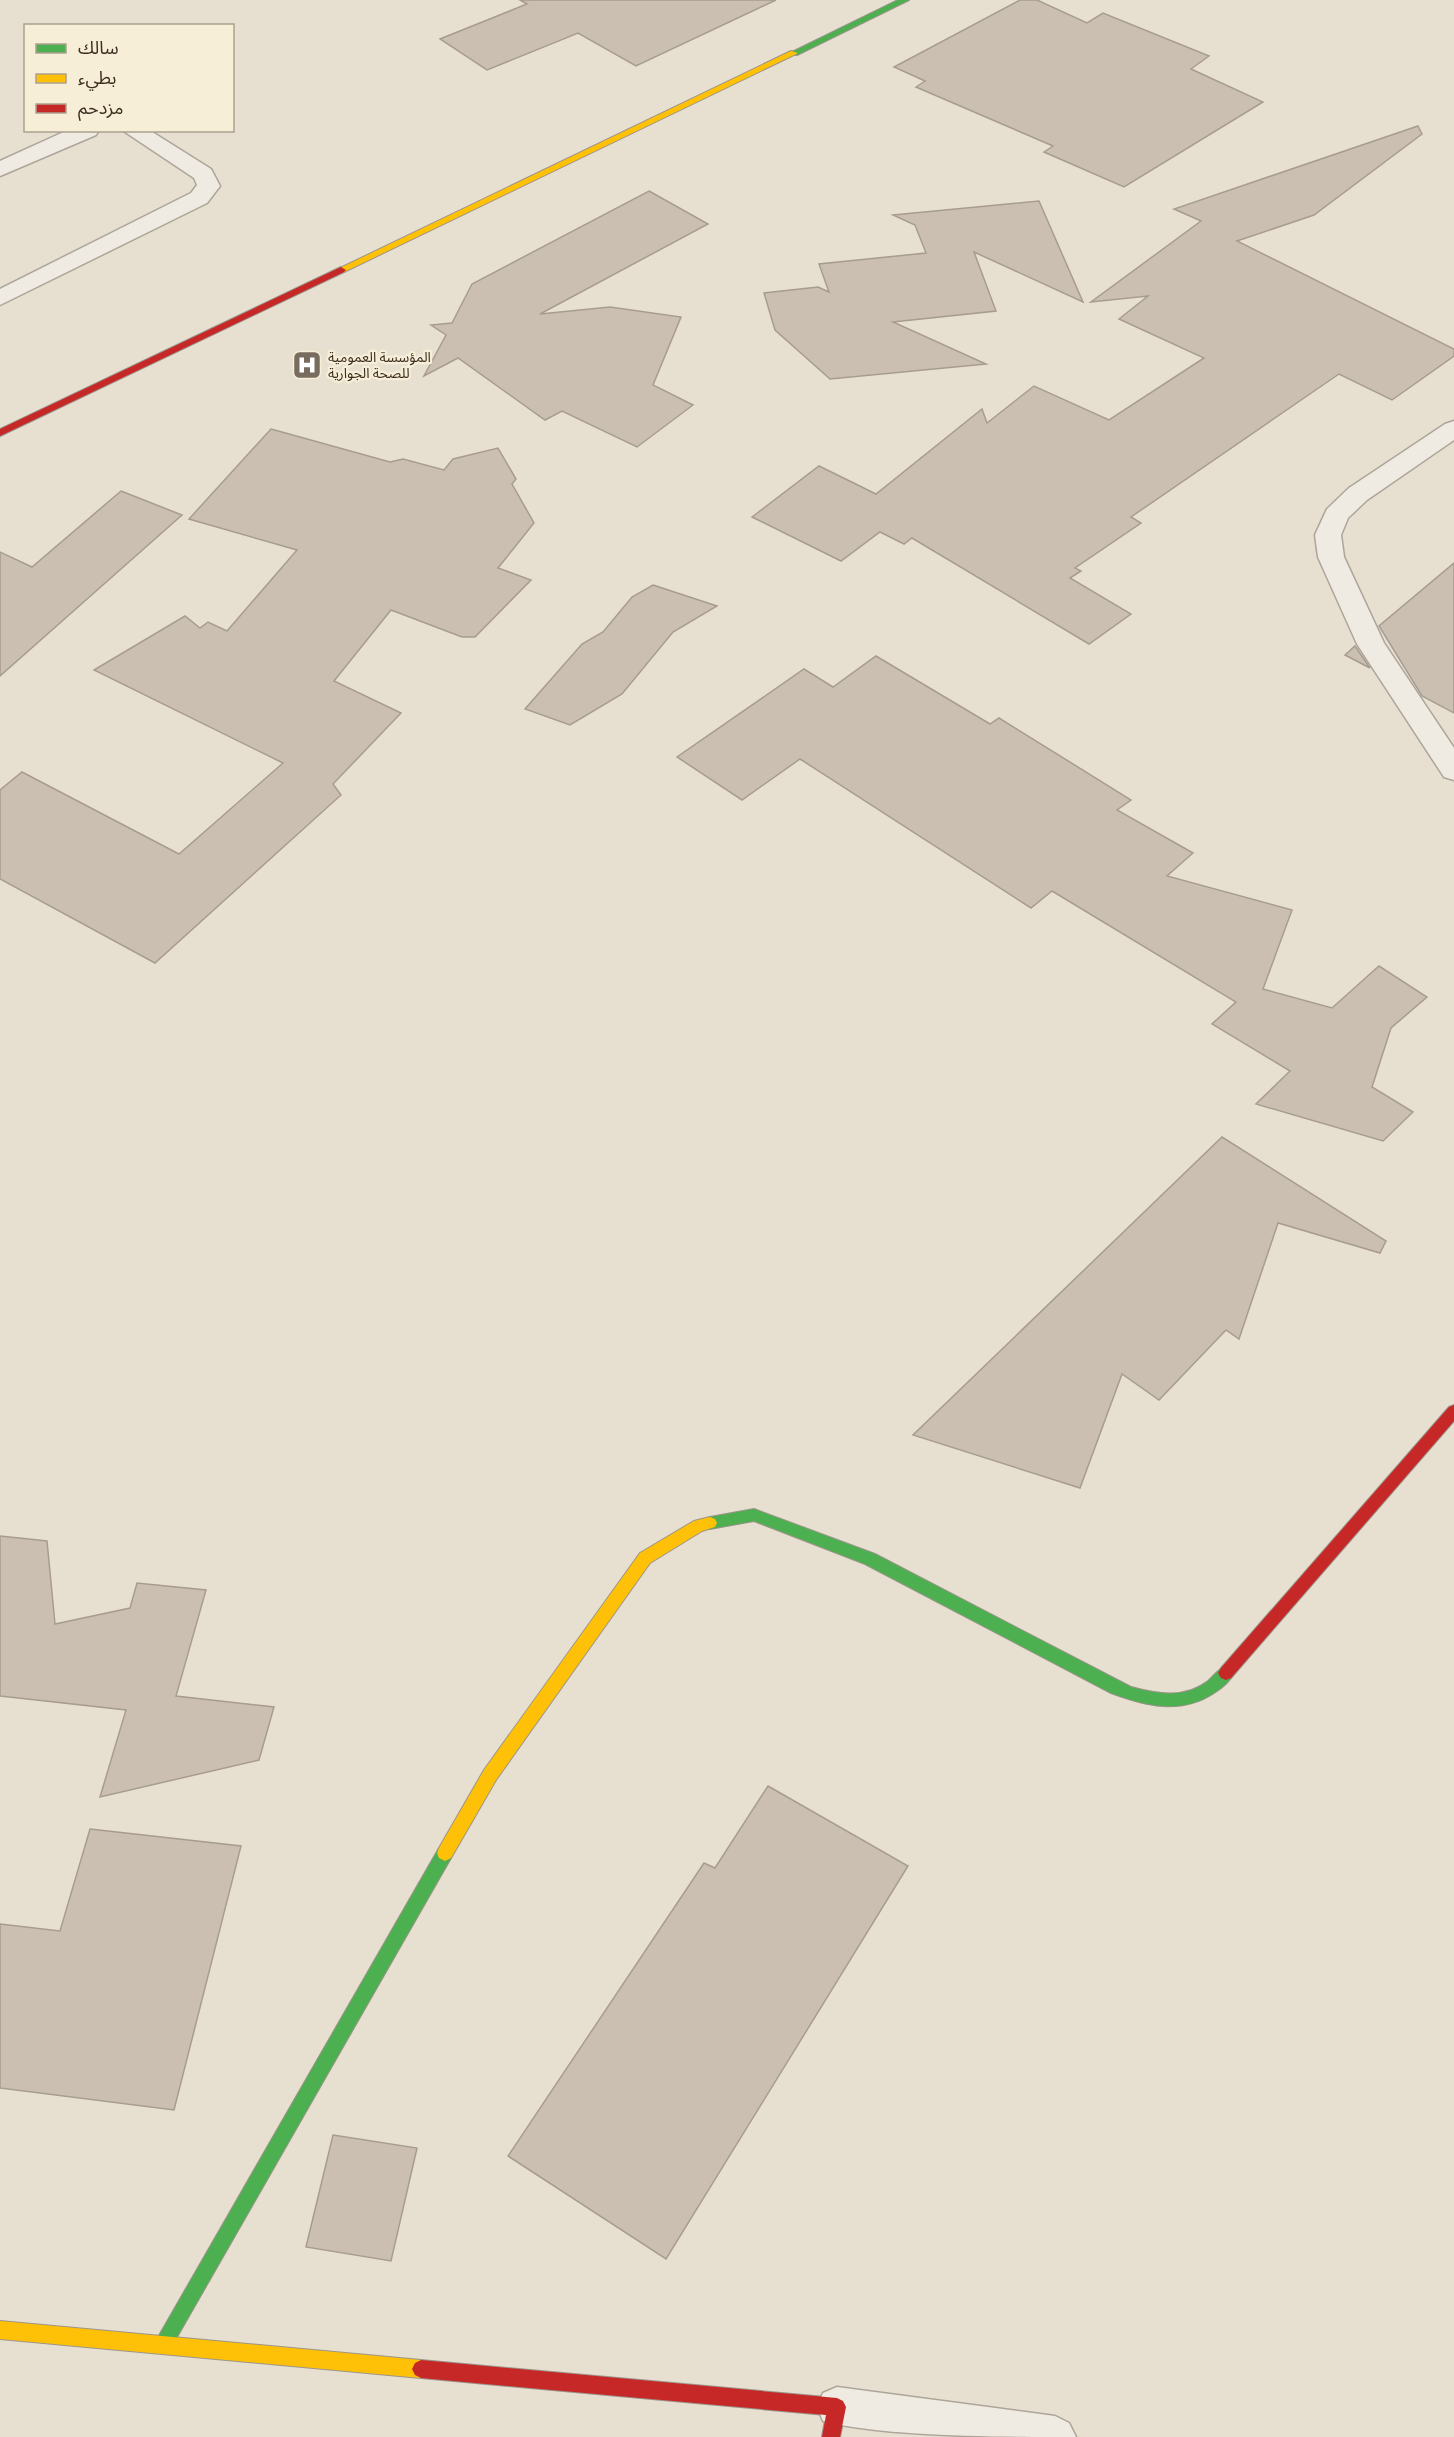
<svg xmlns="http://www.w3.org/2000/svg" width="1454" height="2437" font-family="'IBM Plex Serif','Noto Sans Arabic',serif">
	<style>
		.building { fill: #cbbfb2; stroke: #a89c90; stroke-width: 1.5 }
		.lines { fill: none; stroke-linecap: round; stroke-linejoin: round }
		.lane-casing { stroke: #ada599; stroke-width: 3 }
		.street-casing { stroke: #ada599; stroke-width: 3 }
		.fast-casing { stroke: #9c958a; stroke-width: 2 }
		.slow-casing { stroke: #9c958a; stroke-width: 2 }
		.jam-casing { stroke: #9c958a; stroke-width: 2 }
		.lane { fill: #efebe3; fill-rule: evenodd }
		.street { fill: #efebe3; fill-rule: evenodd }
		.fast { fill: #4caf50; fill-rule: evenodd }
		.slow { fill: #ffc107; fill-rule: evenodd }
		.jam { fill: #c62828; fill-rule: evenodd }
		.labels { text-anchor: middle; dominant-baseline: central; stroke-width: 4.5; stroke-linejoin: round; paint-order: stroke }
		.far-poi-label { font-size: 14px; fill: #3d2e20; stroke: #f7eed8; text-anchor: start }
	</style>
	<rect width="100%" height="100%" fill="#e7e0d1"/>
	<!-- building -->
	<g class="building">
		<path d="M520 0H776L636 66 578 33 487 70 440 39 527 4Z"/>
		<path d="M1020 0H1037L1087 23 1103 13 1209 56 1191 69 1263 102 1124 187 1044 152 1053 146 916 87 925 81 894 67Z"/>
		<path d="M1418 126 1422 134 1314 215 1237 241 1454 349V356L1392 400 1339 374 1131 517 1141 523 1075 568 1081 571 1070 578 1131 614 1089 644 912 538 904 544 880 532 841 561 752 517 819 466 876 494 982 409 987 423 1034 386 1109 420 1204 358 1119 319 1148 296 1091 302 1201 221 1174 209Z"/>
		<path d="M649 191 708 224 540 314 610 307 681 317 653 385 693 405 637 447 562 411 545 420 458 358 424 376 446 335 431 325 452 323 472 284Z"/>
		<path d="M1039 201 1083 302 974 252 996 311 893 322 986 364 830 379 775 330 764 293 818 287 829 292 819 264 926 253 915 225 893 215Z"/>
		<path d="M271 429 390 462 403 459 444 470 453 459 498 448 516 479 512 484 534 523 498 568 531 580 475 637H462L391 610 334 681 401 713 333 784 341 795 155 963 0 879V790L22 772 179 854 283 763 94 670 185 616 200 628 208 622 227 631 297 550 189 519Z"/>
		<path d="M121 491 182 515 0 676V552L32 567Z"/>
		<path d="M1454 563V713L1422 696 1379 626Z"/>
		<path d="M653 585 717 606 673 632 622 694 570 725 525 709 582 644 603 632 632 597Z"/>
		<path d="M1355 646 1370 668 1345 655Z"/>
		<path d="M876 656 990 724 999 718 1131 800 1117 810 1193 853 1167 876 1292 910 1263 989 1332 1008 1379 966 1427 997 1391 1028 1372 1087 1413 1112 1383 1141 1256 1104 1290 1071 1212 1024 1236 1002 1052 891 1031 908 800 759 742 800 677 757 804 669 833 687Z"/>
		<path d="M1222 1137 1386 1241 1380 1253 1278 1223 1239 1339 1226 1330 1159 1400 1122 1374 1080 1488 913 1435Z"/>
		<path d="M0 1536 47 1541 55 1624 130 1608 137 1583 206 1590 176 1696 274 1707 259 1760 100 1797 126 1710 0 1696Z"/>
		<path d="M768 1786 908 1866 666 2259 508 2156 704 1863 715 1868Z"/>
		<path d="M90 1829 241 1846 174 2110 0 2088V1924L60 1931Z"/>
		<path d="M333 2135 417 2148 391 2261 306 2247Z"/>
	</g>
	<g class="lines">
		<!-- lane casing -->
		<g class="lane-casing">
			<path id="lane" d="M837 2387 1055 2416 1069 2423 1076 2437C1006 2437 885 2437 823 2421L817 2407 823 2393Z"/>
		</g>
		<!-- street casing -->
		<g class="street-casing">
			<g id="street">
				<path d="M68 130H99L96 135 0 176V161Z"/>
				<path d="M122 130H149L211 169 220 186 207 203 0 305V289L191 193 197 185 194 178Z"/>
				<path d="M1454 421V440L1367 500 1348 518 1341 535 1344 557 1384 643 1454 748V780L1444 777 1357 644 1318 557 1315 535 1327 509 1349 488 1445 424Z"/>
			</g>
		</g>
		<!-- fast casing -->
		<g class="fast-casing">
			<g id="fast">
				<path d="M898 0H909L797 55 790 53Z"/>
				<path d="M754 1509 875 1554 1131 1687C1157 1694 1185 1699 1208 1681 1214 1676 1218 1669 1226 1666L1231 1668 1234 1673C1230 1681 1222 1688 1214 1693 1181 1715 1146 1706 1111 1693L865 1564 754 1521 710 1529 705 1527 703 1523 705 1519 710 1517Z"/>
				<path d="M445 1845 451 1848 453 1853 451 1858 169 2351 163 2354 157 2351 154 2345 157 2339 439 1848Z"/>
			</g>
		</g>
		<!-- slow casing -->
		<g class="slow-casing">
			<g id="slow">
				<path d="M791 51 798 53 344 272 336 270Z"/>
				<path d="M710 1517 715 1519 717 1523 715 1527 702 1531 650 1563 496 1780 451 1858 445 1861 439 1858 437 1853 439 1848 484 1770 640 1553 694 1521Z"/>
				<path d="M0 2321 421 2360 427 2363 430 2369 427 2375 421 2378 0 2339Z"/>
			</g>
		</g>
		<!-- jam casing -->
		<g class="jam-casing">
			<g id="jam">
				<path d="M341 267 346 270 344 272 0 436V429Z"/>
				<path d="M1454 1405V1421L1231 1678 1226 1680 1221 1678 1218 1673 1221 1668 1449 1407Z"/>
				<path d="M421 2360 837 2398 843 2401 846 2407 840 2437H822L826 2415 421 2378 415 2375 412 2369 415 2363Z"/>
			</g>
		</g>
		<!-- lane -->
		<use href="#lane" class="lane"/>
		<!-- street -->
		<use href="#street" class="street"/>
		<!-- fast -->
		<use href="#fast" class="fast"/>
		<!-- slow -->
		<use href="#slow" class="slow"/>
		<!-- jam -->
		<use href="#jam" class="jam"/>
	</g>
	<!-- icons -->
	<defs>
		<g id="hospital-square" transform="scale(1.5)"><rect x="-9" y="-9" width="18" height="18" rx="4" fill="#786c5e" stroke="#f7eed8"/><path d="M-5-5h3v3.5h4V-5h3V5h-3V1.5h-4V5h-3Z" fill="#fff"/></g>
	</defs>
	<g fill-rule="evenodd">
		<use href="#hospital-square" x="307" y="365"/>
	</g>
	<g class="labels">
		<!-- far-poi labels -->
		<g class="far-poi-label">
			<text x="328" y="357">المؤسسة العمومية<tspan x="328" dy="16">للصحة الجوارية</tspan></text>
		</g>
	</g>
	<!-- legend -->
	<rect x="24" y="24" width="210" height="108" fill="#f7eed8" stroke="#ada18e" stroke-width="1.5"/>
	<rect x="36" y="44" width="30" height="9" fill="#4caf50" stroke="#ada18e" stroke-width="1.5"/>
	<text x="78" y="54" font-size="18" fill="#3d2e20">سالك</text>
	<rect x="36" y="74" width="30" height="9" fill="#ffc107" stroke="#ada18e" stroke-width="1.5"/>
	<text x="78" y="84" font-size="18" fill="#3d2e20">بطيء</text>
	<rect x="36" y="104" width="30" height="9" fill="#c62828" stroke="#ada18e" stroke-width="1.5"/>
	<text x="78" y="114" font-size="18" fill="#3d2e20">مزدحم</text>
</svg>
